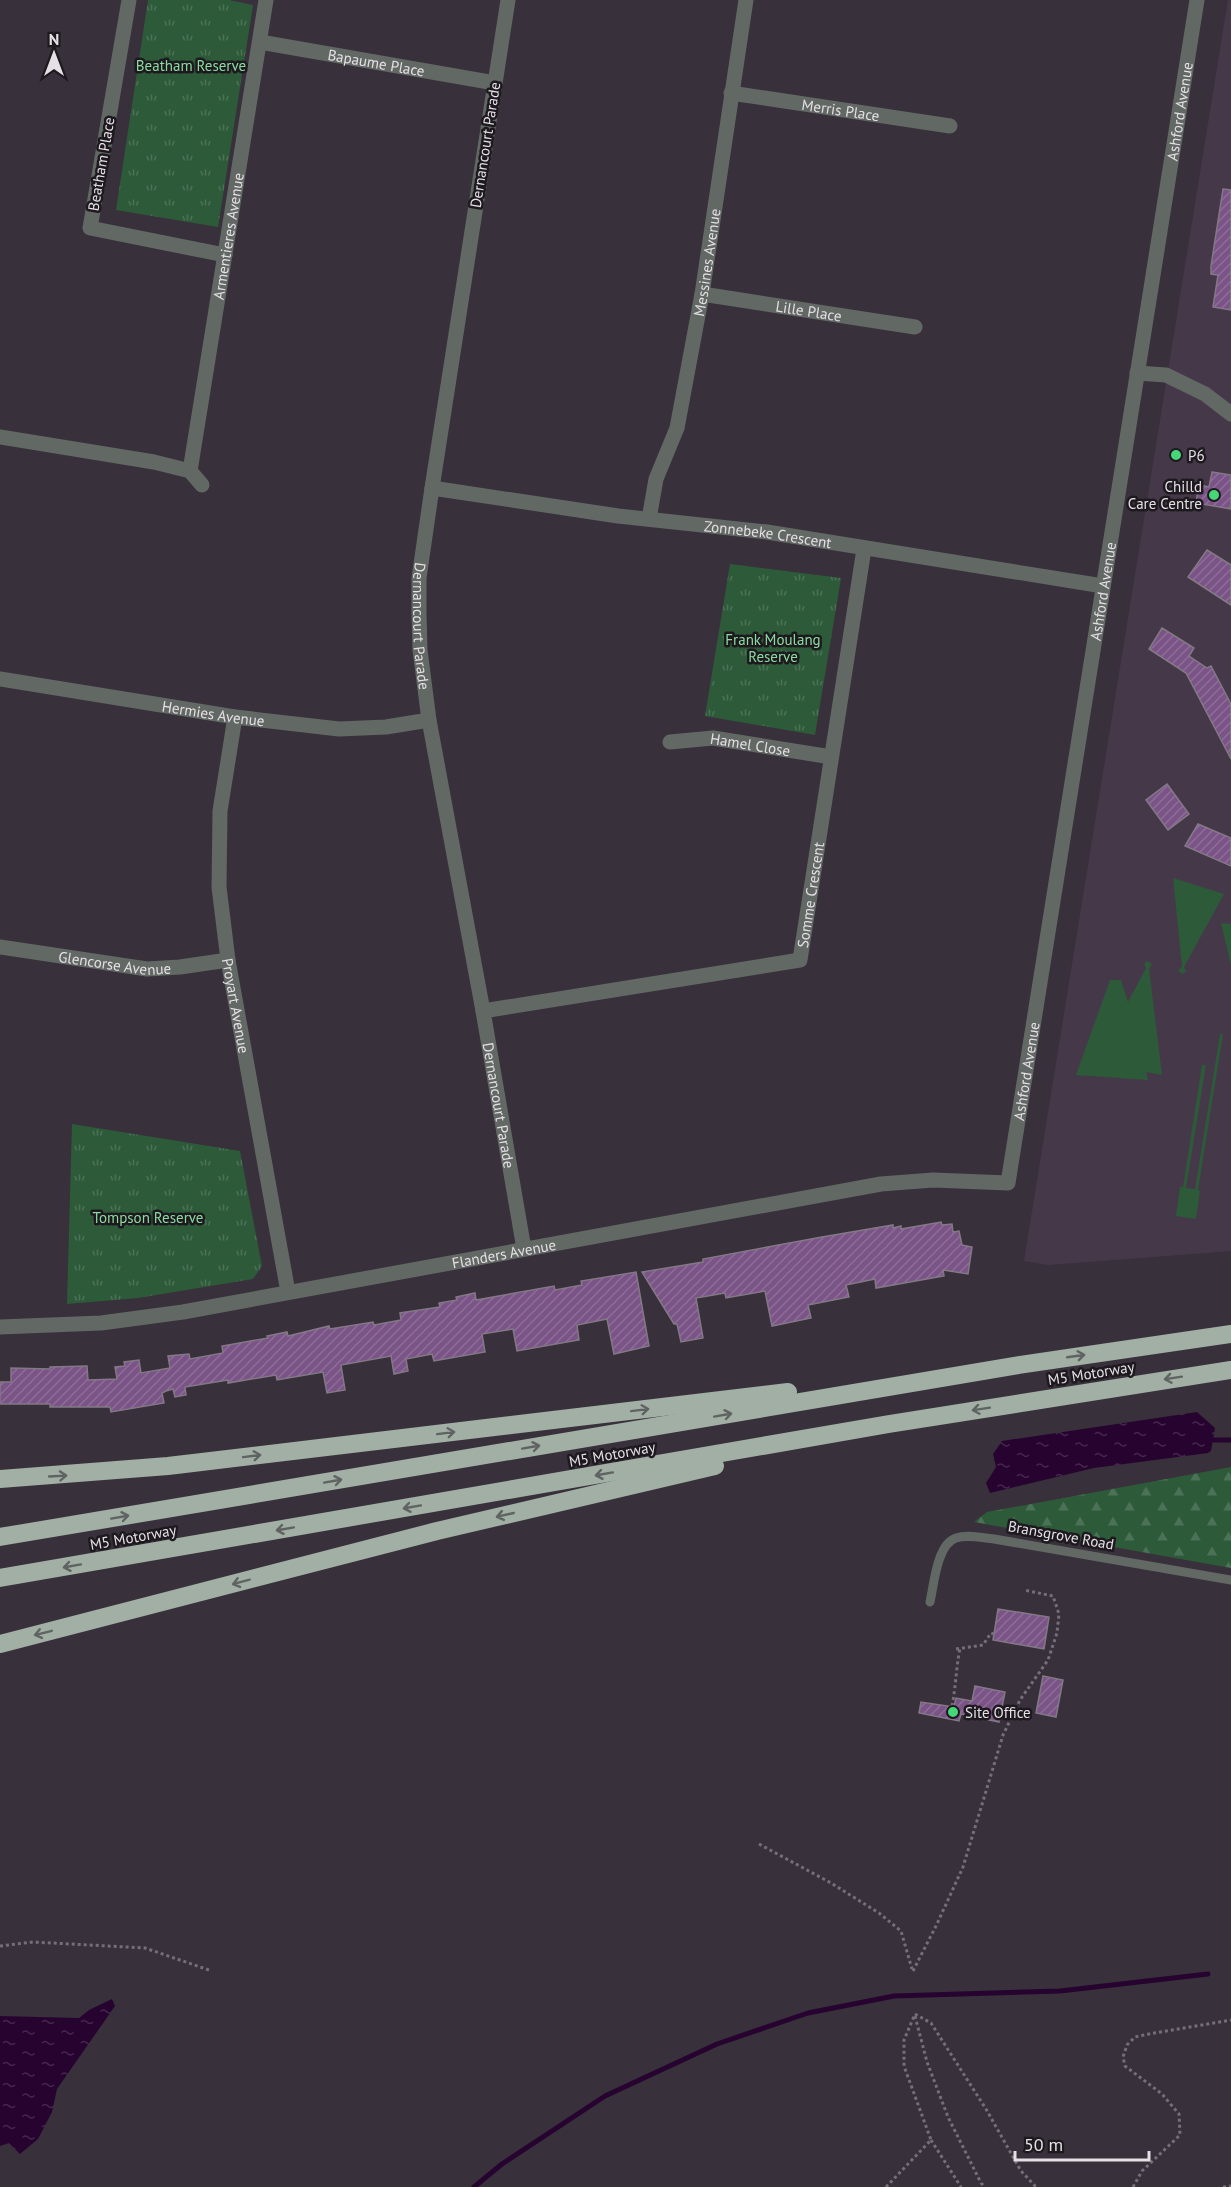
<svg xmlns="http://www.w3.org/2000/svg" width="1231" height="2187" font-family="'PT Sans',sans-serif">
	<style>
		.built { fill: #453949 }
		.forest { fill: url(#forest-firs) }
		.park { fill: url(#park-tufts) }
		.pitch { fill: #2d5a39 }
		.water { fill: url(#water-ripples) }
		.lines { fill: none; stroke-linecap: round; stroke-linejoin: round }
		.stream { stroke: #270330; stroke-width: 5 }
		.building { fill: url(#building-hatch); stroke: #837986; stroke-width: 1.5 }
		.path { stroke: #766e78; stroke-width: 3; stroke-dasharray: 3 3; stroke-linecap: butt }
		.lane { stroke: #626863; stroke-width: 9 }
		.street { stroke: #626863; stroke-width: 15 }
		.highway { stroke: #a1afa4; stroke-width: 18 }
		.oneway { stroke: #5f6462 }
		.poi-dot { fill: #46d779; stroke: #1d191f; stroke-width: 2 }
		.labels { text-anchor: middle; dominant-baseline: central; stroke-width: 5; stroke-linejoin: round; paint-order: stroke }
		.street-label { font-size: 15px; fill: #e5dfe6; stroke: #1d191f }
		.park-label { font-size: 15px; fill: #8add9f; stroke: #1d191f }
		.poi-label { font-size: 15px; fill: #e5dfe6; stroke: #1d191f; text-anchor: start }
	</style>
	<defs>
		<pattern id="forest-firs" width="22" height="20" patternUnits="userSpaceOnUse" patternTransform="scale(1.5)"><rect width="22" height="20" fill="#2d5a39"/><path d="M5 1l3.5 6h-7zM16 11l3.5 6h-7z" fill="#4b7156"/></pattern>
		<pattern id="park-tufts" width="24" height="20" patternUnits="userSpaceOnUse" patternTransform="scale(1.5)"><rect width="24" height="20" fill="#2d5a39"/><path d="M3 7l-1-3M5 7V3M7 7l1-3M15 17l-1-3M17 17v-4M19 17l1-3" fill="none" stroke="#4b7156"/></pattern>
		<pattern id="water-ripples" width="26" height="14" patternUnits="userSpaceOnUse" patternTransform="scale(1.5)"><rect width="26" height="14" fill="#270330"/><path d="M2 4q2-2 4 0t4 0M15 11q2-2 4 0t4 0" fill="none" stroke="#46274e"/></pattern>
		<pattern id="building-hatch" width="6" height="6" patternUnits="userSpaceOnUse" patternTransform="scale(1.5)"><rect width="6" height="6" fill="#7b5487"/><path d="M-1 1l2-2M0 6l6-6M5 7l2-2" fill="none" stroke="#8e6c98"/></pattern>
	</defs>
	<rect width="100%" height="100%" fill="#38303b"/>
	<!-- built -->
	<path class="built" d="M1228 0H1231V1251L1048 1265 1024 1261Z"/>
	<!-- forest -->
	<path class="forest" d="M1231 1467V1568L974 1522 987 1512Z"/>
	<!-- park -->
	<g class="park">
		<path d="M148 0H229L253 5 218 227 116 210Z"/>
		<path d="M730 564 841 578 815 735 705 716Z"/>
		<path d="M72 1124 240 1151 262 1266 253 1279 138 1298 67 1304Z"/>
	</g>
	<!-- pitch -->
	<g class="pitch">
		<path d="M1173 878 1224 894 1184 967 1186 971 1183 974 1178 971 1182 966Z"/>
		<path d="M1221 923 1231 924V965Z"/>
		<path d="M1147 961 1152 964 1149 968 1162 1075 1146 1072 1148 1080 1076 1075 1110 980H1121L1128 1002 1146 968 1144 964Z"/>
		<path d="M1220 1034H1223L1198 1190 1200 1191 1196 1219 1176 1216 1180 1187H1183L1202 1065H1206L1186 1188 1195 1189Z"/>
	</g>
	<!-- water -->
	<g class="water">
		<path d="M1197 1412 1215 1428 1211 1451 1208 1453 1094 1468 990 1493 986 1483 996 1467 993 1454 1002 1441Z"/>
		<path d="M112 1999 115 2006 57 2089 52 2112 38 2139 20 2154 9 2143 0 2146V2016L79 2018 89 2010Z"/>
	</g>
	<g class="lines">
		<!-- stream -->
		<g class="stream">
			<path d="M1213 1440H1231"/>
			<path d="M474 2187 502 2164 605 2096 717 2044 808 2013 894 1996 1060 1991 1208 1974"/>
		</g>
	</g>
	<!-- building -->
	<g class="building">
		<path d="M1223 189 1231 190V310L1213 307 1218 275 1211 274V266Z"/>
		<path d="M1212 472 1231 475V509L1196 503 1199 485 1209 487Z"/>
		<path d="M1207 550 1231 565V605L1188 577Z"/>
		<path d="M1162 628 1194 648 1189 656 1207 668 1211 666 1231 704V759L1186 673 1149 649Z"/>
		<path d="M1167 784 1189 814 1168 830 1146 800Z"/>
		<path d="M1198 824 1231 838V866L1185 846Z"/>
		<path d="M941 1222 942 1225 952 1224 953 1232 959 1231 962 1245 972 1247 968 1274 943 1270 944 1276 876 1288 875 1279 846 1285 849 1297 808 1305 811 1318 772 1326 765 1291 726 1298 725 1293 696 1298 703 1338 681 1342 677 1324H674L642 1272 703 1262V1259L822 1237 893 1225V1228L901 1226V1229Z"/>
		<path d="M636 1272 649 1346 614 1354 607 1319 577 1325 579 1340 517 1351 513 1329 482 1334 485 1352 434 1361 432 1354 406 1359 408 1371 394 1374 391 1356 341 1365 345 1390 327 1393 323 1372 277 1380 276 1375 228 1383V1380L185 1387 186 1395 175 1397 173 1389 166 1391 162 1393 164 1403 111 1412 110 1407H50V1404H0V1382H11V1368L50 1369V1367L87 1366 88 1380 117 1379 115 1367 125 1366 124 1362 139 1360 141 1373 170 1368 168 1356 189 1354 190 1359 223 1353 222 1346 268 1338 267 1336 287 1332 288 1336 329 1326 330 1329 373 1322 374 1325 401 1320 400 1313 440 1307 439 1303 457 1300 456 1297 475 1293 476 1300 554 1286 555 1290 582 1285 581 1281Z"/>
		<path d="M998 1609 1049 1617 1044 1649 993 1640Z"/>
		<path d="M1043 1676 1063 1680 1056 1717 1036 1713Z"/>
		<path d="M975 1686 1005 1692 999 1722 961 1714 959 1721 919 1713 921 1702 954 1707 956 1698 972 1701Z"/>
	</g>
	<g class="lines">
		<!-- path -->
		<g class="path">
			<path d="M956 1649 983 1645 991 1633 994 1634"/>
			<path d="M952 1706C956 1686 956 1668 960 1648"/>
			<path d="M759 1844 831 1883 879 1913 901 1931 912 1969"/>
			<path d="M0 1946 33 1942 145 1948 209 1970"/>
			<path d="M913 1971 937 1924 963 1867 1003 1735 1020 1700 1048 1660 1057 1633 1059 1614 1053 1596 1024 1590"/>
			<path d="M915 2014 931 2023 986 2109 1021 2171 1036 2187"/>
			<path d="M915 2016 927 2062 948 2117 981 2183 985 2187"/>
			<path d="M931 2140 961 2187"/>
			<path d="M886 2187 931 2140 904 2066V2040L915 2014"/>
			<path d="M1133 2187 1142 2171 1180 2135 1179 2114 1162 2094 1125 2066 1123 2057 1127 2045 1135 2037 1149 2034 1231 2020"/>
			<path d="M1223 2187 1231 2186"/>
		</g>
		<!-- lane -->
		<path class="lane" d="M930 1602C934 1584 937 1544 956 1538 968 1534 982 1538 994 1539L1231 1580"/>
		<!-- street -->
		<g class="street">
			<path d="M129 0 90 228 225 255"/>
			<path id="s1" d="M508 0 432 488 419 578V614L420 650 429 720 483 1011 524 1249"/>
			<path id="s2" d="M260 42 495 83"/>
			<path id="s3" d="M731 93 950 126"/>
			<path id="s4" d="M702 294 915 327"/>
			<path d="M1137 373 1166 375 1205 394 1231 414"/>
			<path d="M0 437 154 462 190 471 202 485"/>
			<path id="s5" d="M190 471 266 0"/>
			<path id="s6" d="M432 488 618 516 767 532 1103 586"/>
			<path id="s7" d="M649 519 656 479 677 428 702 294 746 0"/>
			<path id="s8" d="M0 679 235 717 339 729 386 727 429 720"/>
			<path id="s9" d="M235 717 220 811 219 887 228 960 288 1292"/>
			<path id="s10" d="M670 742 713 738 831 757"/>
			<path id="s11" d="M0 947 147 969 180 967 228 960"/>
			<path id="s12" d="M483 1011 800 960 864 549"/>
			<path id="s13" d="M0 1327 101 1323 183 1312 881 1184 933 1180 1008 1183 1197 0"/>
		</g>
		<!-- highway -->
		<g class="highway">
			<path d="M0 1479 168 1466 788 1392"/>
			<path d="M0 1537 1019 1365 1231 1334"/>
			<path d="M0 1578 889 1424 1231 1370"/>
			<path d="M0 1644 437 1531 715 1466"/>
		</g>
	</g>
	<!-- one-way arrows -->
	<defs><path id="oneway-shaft" d="M-6 0H5M1.5-3L5.5 0L1.5 3" fill="none" stroke-width="1.6" stroke-linecap="round" stroke-linejoin="round" transform="scale(1.5)"/></defs>
	<g class="oneway">
		<use href="#oneway-shaft" transform="translate(1076 1356) rotate(-8)"/>
		<use href="#oneway-shaft" transform="translate(1173 1378) rotate(171)"/>
		<use href="#oneway-shaft" transform="translate(981 1409) rotate(171)"/>
		<use href="#oneway-shaft" transform="translate(640 1410) rotate(-7)"/>
		<use href="#oneway-shaft" transform="translate(723 1415) rotate(-10)"/>
		<use href="#oneway-shaft" transform="translate(446 1433) rotate(-7)"/>
		<use href="#oneway-shaft" transform="translate(531 1447) rotate(-10)"/>
		<use href="#oneway-shaft" transform="translate(252 1456) rotate(-7)"/>
		<use href="#oneway-shaft" transform="translate(604 1474) rotate(170)"/>
		<use href="#oneway-shaft" transform="translate(58 1476) rotate(-3)"/>
		<use href="#oneway-shaft" transform="translate(333 1481) rotate(-10)"/>
		<use href="#oneway-shaft" transform="translate(412 1507) rotate(170)"/>
		<use href="#oneway-shaft" transform="translate(505 1515) rotate(167)"/>
		<use href="#oneway-shaft" transform="translate(120 1517) rotate(-10)"/>
		<use href="#oneway-shaft" transform="translate(285 1529) rotate(170)"/>
		<use href="#oneway-shaft" transform="translate(72 1566) rotate(170)"/>
		<use href="#oneway-shaft" transform="translate(241 1582) rotate(165)"/>
		<use href="#oneway-shaft" transform="translate(43 1633) rotate(166)"/>
	</g>
	<!-- markers -->
	<g class="poi-dot">
		<circle cx="1176" cy="455" r="6"/>
		<circle cx="1214" cy="495" r="6"/>
		<circle cx="953" cy="1712" r="6"/>
	</g>
	<g class="labels">
		<!-- street labels -->
		<g class="street-label">
			<text stroke="none"><textPath href="#s2" startOffset="118">Bapaume Place</textPath></text>
			<text stroke="none"><textPath href="#s3" startOffset="111">Merris Place</textPath></text>
			<text stroke="none"><textPath href="#s13" startOffset="2106">Ashford Avenue</textPath></text>
			<text transform="translate(485 145) rotate(-81)">Dernancourt Parade</text>
			<text transform="translate(101 164) rotate(-80)">Beatham Place</text>
			<text stroke="none"><textPath href="#s5" startOffset="238">Armentieres Avenue</textPath></text>
			<text stroke="none"><textPath href="#s7" startOffset="264">Messines Avenue</textPath></text>
			<text stroke="none"><textPath href="#s4" startOffset="108">Lille Place</textPath></text>
			<text stroke="none"><textPath href="#s6" startOffset="339">Zonnebeke Crescent</textPath></text>
			<text stroke="none"><textPath href="#s13" startOffset="1620">Ashford Avenue</textPath></text>
			<text stroke="none"><textPath href="#s1" startOffset="633">Dernancourt Parade</textPath></text>
			<text stroke="none"><textPath href="#s8" startOffset="216">Hermies Avenue</textPath></text>
			<text stroke="none"><textPath href="#s10" startOffset="81">Hamel Close</textPath></text>
			<text stroke="none"><textPath href="#s12" startOffset="387">Somme Crescent</textPath></text>
			<text stroke="none"><textPath href="#s11" startOffset="116">Glencorse Avenue</textPath></text>
			<text stroke="none"><textPath href="#s9" startOffset="291">Proyart Avenue</textPath></text>
			<text stroke="none"><textPath href="#s13" startOffset="1134">Ashford Avenue</textPath></text>
			<text stroke="none"><textPath href="#s1" startOffset="1119">Dernancourt Parade</textPath></text>
			<text stroke="none"><textPath href="#s13" startOffset="510">Flanders Avenue</textPath></text>
			<text transform="translate(1091 1373) rotate(-9)">M5 Motorway</text>
			<text transform="translate(612 1454) rotate(-10)">M5 Motorway</text>
			<text transform="translate(1061 1535) rotate(10)">Bransgrove Road</text>
			<text transform="translate(133 1537) rotate(-10)">M5 Motorway</text>
		</g>
		<!-- park labels -->
		<g class="park-label">
			<text x="191" y="65">Beatham Reserve</text>
			<text x="773" y="639">Frank Moulang<tspan x="773" dy="17">Reserve</tspan></text>
			<text x="148" y="1217">Tompson Reserve</text>
		</g>
		<!-- poi labels -->
		<g class="poi-label">
			<text x="1188" y="455">P6</text>
			<text x="1202" y="486" text-anchor="end">Chilld<tspan x="1202" dy="17">Care Centre</tspan></text>
			<text x="965" y="1712">Site Office</text>
		</g>
	</g>
	<!-- north arrow -->
	<g transform="translate(54 54)" stroke="#1d191f" stroke-width="4.5" paint-order="stroke">
	<path d="M0-4.5L10 22L0 15L-10 22Z" fill="#e5dfe6"/>
	<text y="-9" font-size="16" font-weight="bold" text-anchor="middle" fill="#e5dfe6">N</text>
	</g>
	<!-- scale -->
	<path d="M1015 2151v9h134v-9" fill="none" stroke="#e5dfe6" stroke-width="3"/>
	<text x="1024" y="2151" font-size="18" fill="#e5dfe6" stroke="#1d191f" stroke-width="4.5" paint-order="stroke">50 m</text>
</svg>
